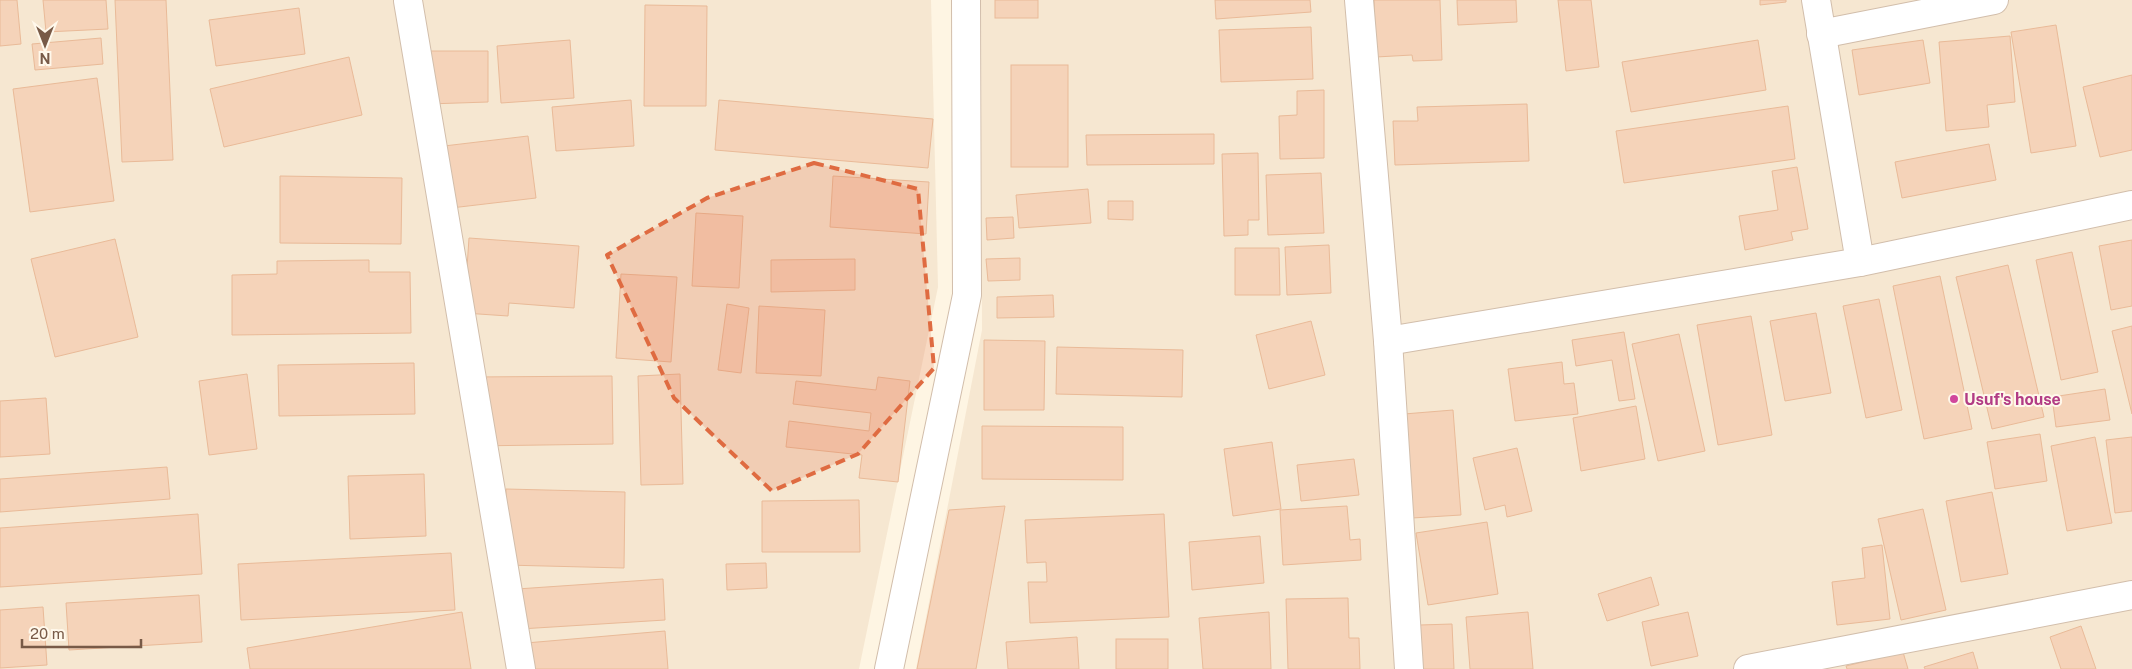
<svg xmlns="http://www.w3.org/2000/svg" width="2132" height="669" font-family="'Public Sans',sans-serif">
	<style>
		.residential { fill: #f6e7d1 }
		.building { fill: #f5d3b9; stroke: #e9ba98 }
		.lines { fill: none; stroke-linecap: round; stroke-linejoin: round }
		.minor-casing { stroke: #d2beab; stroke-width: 30 }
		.minor { stroke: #fff; stroke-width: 28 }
		.marked { fill: #df6b41; fill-opacity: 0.2; stroke: #df6b41; stroke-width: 4; stroke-dasharray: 10 6; stroke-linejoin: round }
		.hotel-dot { fill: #d1479c; stroke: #fff8eb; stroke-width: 2 }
		.labels { text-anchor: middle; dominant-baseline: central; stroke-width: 4; stroke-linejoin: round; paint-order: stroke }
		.hotel-label { font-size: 16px; font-weight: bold; fill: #b23c85; stroke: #fff8eb; text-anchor: start }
	</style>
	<rect width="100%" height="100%" fill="#fef5e3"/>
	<!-- residential -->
	<g class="residential">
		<path d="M0 0H931L938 287 859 669H0Z"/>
		<path d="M981 0H2132V669H916L982 330Z"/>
	</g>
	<!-- building -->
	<g class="building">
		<path d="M0 0H17L21 44 0 46Z"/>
		<path d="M43 0H106L108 29 46 32Z"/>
		<path d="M115 0H166L173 160 122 162Z"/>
		<rect x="995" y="0" width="43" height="18"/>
		<path d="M1215 0H1310L1311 12 1216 19Z"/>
		<path d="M1374 0H1440L1442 60 1413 61 1412 55 1376 57Z"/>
		<path d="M1457 0H1516L1517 22 1458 25Z"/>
		<path d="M1558 0H1591L1599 67 1566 71Z"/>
		<path d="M1760 0H1786V2L1760 5Z"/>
		<path d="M645 5 707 6 706 106H644Z"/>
		<path d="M299 8 305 54 216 66 209 20Z"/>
		<path d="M2056 25 2076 146 2031 153 2011 32Z"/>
		<path d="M1311 27 1313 79 1221 82 1219 30Z"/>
		<path d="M2010 36 2015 102 1987 105 1989 127 1946 131 1939 42Z"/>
		<path d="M101 38 103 64 35 70 32 44Z"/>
		<path d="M570 40 574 98 501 103 497 46Z"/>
		<path d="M1758 40 1766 90 1631 112 1622 62Z"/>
		<path d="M1923 40 1930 83 1859 95 1852 50Z"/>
		<path d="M427 51H488V102L428 104Z"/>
		<path d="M349 57 362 115 224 147 210 89Z"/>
		<rect x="1011" y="65" width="57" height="102"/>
		<path d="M2132 75V150L2100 157 2083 87Z"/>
		<path d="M97 78 114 201 30 212 13 89Z"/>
		<path d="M1324 90V158L1280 159 1279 116 1297 115V91Z"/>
		<path d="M631 100 634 146 556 151 552 107Z"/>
		<path d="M719 100 933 119 928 168 715 150Z"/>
		<path d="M1527 104 1529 161 1395 165 1393 121H1418L1417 107Z"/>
		<path d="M1788 106 1795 159 1624 183 1616 131Z"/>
		<path d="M1214 134V164L1087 165 1086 135Z"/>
		<path d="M528 136 536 198 451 208 444 146Z"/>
		<path d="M1989 144 1996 180 1902 198 1895 162Z"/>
		<path d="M1258 153 1259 220H1248V235L1224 236 1222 154Z"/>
		<path d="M1797 167 1808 229 1791 232 1793 240 1745 250 1739 216 1778 210 1772 171Z"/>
		<path d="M1321 173 1324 233 1268 235 1266 175Z"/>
		<path d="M280 176 402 178 401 244 280 243Z"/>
		<path d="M833 176 929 182 926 234 830 227Z"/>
		<path d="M1088 189 1091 223 1019 228 1016 195Z"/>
		<path d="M1108 201H1133V220L1108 219Z"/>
		<path d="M696 213 743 216 739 288 692 286Z"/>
		<path d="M1013 217 1014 238 987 240 986 218Z"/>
		<path d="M469 238 579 246 574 308 509 303 508 316 464 313Z"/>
		<path d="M115 239 138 337 55 357 31 259Z"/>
		<path d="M2132 240V306L2111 310 2099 246Z"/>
		<path d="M1329 245 1331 293 1287 295 1285 247Z"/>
		<path d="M1235 248H1279L1280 295H1235Z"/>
		<path d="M2072 252 2098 372 2061 380 2036 260Z"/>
		<path d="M1020 258V280L988 281 986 259Z"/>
		<path d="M855 259V290L771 292V260Z"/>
		<path d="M369 260V272H410L411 333 232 335V275L277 274V261Z"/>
		<path d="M2008 265 2044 417 1992 429 1956 277Z"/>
		<path d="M621 274 677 277 671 362 616 358Z"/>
		<path d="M1940 276 1972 429 1924 439 1893 286Z"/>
		<path d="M1053 295 1054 317 997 318V297Z"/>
		<path d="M1879 299 1902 410 1866 418 1843 306Z"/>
		<path d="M727 304 749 308 741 373 718 370Z"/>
		<path d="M759 306 825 310 821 376 756 373Z"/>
		<path d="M1816 313 1831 393 1785 401 1770 321Z"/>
		<path d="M1751 316 1772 435 1718 445 1697 325Z"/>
		<path d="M1311 321 1325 375 1269 389 1256 335Z"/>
		<path d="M2132 326V414L2112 331Z"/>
		<path d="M1624 332 1635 399 1619 401 1612 360 1576 366 1572 340Z"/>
		<path d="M1679 334 1705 451 1658 461 1632 344Z"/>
		<path d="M984 340 1045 341 1044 410H984Z"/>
		<path d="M1057 347 1183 350 1182 397 1056 394Z"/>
		<path d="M1562 362 1564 384 1574 383 1578 414 1515 421 1508 369Z"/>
		<path d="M414 363 415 414 279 416 278 365Z"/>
		<path d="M247 374 257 449 209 455 199 381Z"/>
		<path d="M680 374 683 484 641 485 638 376Z"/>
		<path d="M612 376 613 444 474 446 473 377Z"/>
		<path d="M878 377 910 381 898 482 859 478 862 455 786 447 789 421 869 431 871 413 793 404 796 381 876 390Z"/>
		<path d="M2105 389 2110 420 2056 427 2052 397Z"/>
		<path d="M46 398 50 454 0 457V401Z"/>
		<path d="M1636 406 1645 459 1581 471 1573 418Z"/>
		<path d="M1453 410 1461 515 1412 518 1404 414Z"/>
		<path d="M982 426 1123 427V480L982 479Z"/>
		<path d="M2040 434 2047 481 1995 489 1987 442Z"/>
		<path d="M2095 437 2112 523 2067 531 2051 446Z"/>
		<path d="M2132 437V511L2115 513 2106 440Z"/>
		<path d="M1272 442 1281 509 1233 516 1224 449Z"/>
		<path d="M1517 448 1532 511 1507 517 1505 505 1485 510 1473 458Z"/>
		<path d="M1354 459 1359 495 1301 501 1297 465Z"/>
		<path d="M167 467 170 499 0 512V479Z"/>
		<path d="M424 474 426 536 350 539 348 476Z"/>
		<path d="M506 489 625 492 624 568 505 565Z"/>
		<path d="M1992 492 2008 574 1961 582 1946 501Z"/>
		<path d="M859 500 860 552H762V501Z"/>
		<path d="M1005 506 976 669H917L949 510Z"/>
		<path d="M1347 506 1350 540 1360 539 1361 560 1283 565 1280 510Z"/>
		<path d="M1923 509 1946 610 1901 620 1878 519Z"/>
		<path d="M198 514 202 574 0 587V528Z"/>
		<path d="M1164 514 1169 617 1030 623 1028 582H1047L1046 562 1027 563 1025 520Z"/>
		<path d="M1487 522 1498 594 1428 605 1416 533Z"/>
		<path d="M1260 536 1264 583 1192 590 1189 542Z"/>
		<path d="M1882 545 1890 619 1837 625 1832 582 1865 578 1862 548Z"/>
		<path d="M451 553 455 610 241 620 238 564Z"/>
		<path d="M766 563 767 588 727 590 726 564Z"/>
		<path d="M1651 577 1659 605 1607 621 1598 594Z"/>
		<path d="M663 579 665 620 520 629 517 589Z"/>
		<path d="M199 595 202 642 69 650 66 603Z"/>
		<path d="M1348 598 1349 638H1359L1360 669H1288L1286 599Z"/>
		<path d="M43 607 47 665 0 668V610Z"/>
		<path d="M462 612 471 669H250L247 648Z"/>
		<path d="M1269 612 1271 669H1203L1199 618Z"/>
		<path d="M1528 612 1533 669H1470L1466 617Z"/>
		<path d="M1688 612 1698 656 1651 666 1642 622Z"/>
		<path d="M1452 624 1454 669H1421L1420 625Z"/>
		<path d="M2081 626 2096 669H2061L2050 637Z"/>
		<path d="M665 631 668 669H528L526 643Z"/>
		<path d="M1077 637 1079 669H1008L1006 642Z"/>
		<rect x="1116" y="639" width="52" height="30"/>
		<path d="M1903 652 1908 669H1847L1846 666Z"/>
		<path d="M1973 652 1978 669H1925L1924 667Z"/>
	</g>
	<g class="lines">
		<!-- minor casing -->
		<g class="minor-casing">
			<g id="minor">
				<path d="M1359 0 1388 341 1409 669"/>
				<path d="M1816 0 1860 262"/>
				<path d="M408 1 521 669"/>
				<path d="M1821 34 1994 0"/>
				<path d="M1388 341 1860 262 2132 205"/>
				<path d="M889 669 967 295 966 0"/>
				<path d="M1748 669 2132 595"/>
			</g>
		</g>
		<!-- minor -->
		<use href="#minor" class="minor"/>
	</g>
	<!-- marked area -->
	<path class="marked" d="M814 163 918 189 934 368 858 454 772 491 674 398 607 255 707 198Z"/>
	<!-- markers -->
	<circle class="hotel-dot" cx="1954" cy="399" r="5"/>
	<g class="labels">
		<!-- hotel labels -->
		<g class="hotel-label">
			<text x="1964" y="399">Usuf's house</text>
		</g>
	</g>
	<!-- north arrow -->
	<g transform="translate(45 45) rotate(180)" stroke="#fff8eb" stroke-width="4" paint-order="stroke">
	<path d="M0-4L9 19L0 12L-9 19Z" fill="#785a47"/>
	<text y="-8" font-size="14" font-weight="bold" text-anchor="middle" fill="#785a47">N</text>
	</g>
	<!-- scale -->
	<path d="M22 639v8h119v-8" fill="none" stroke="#785a47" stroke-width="2.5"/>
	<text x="30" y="639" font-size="15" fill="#785a47" stroke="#fff8eb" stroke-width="4" paint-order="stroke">20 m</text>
</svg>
